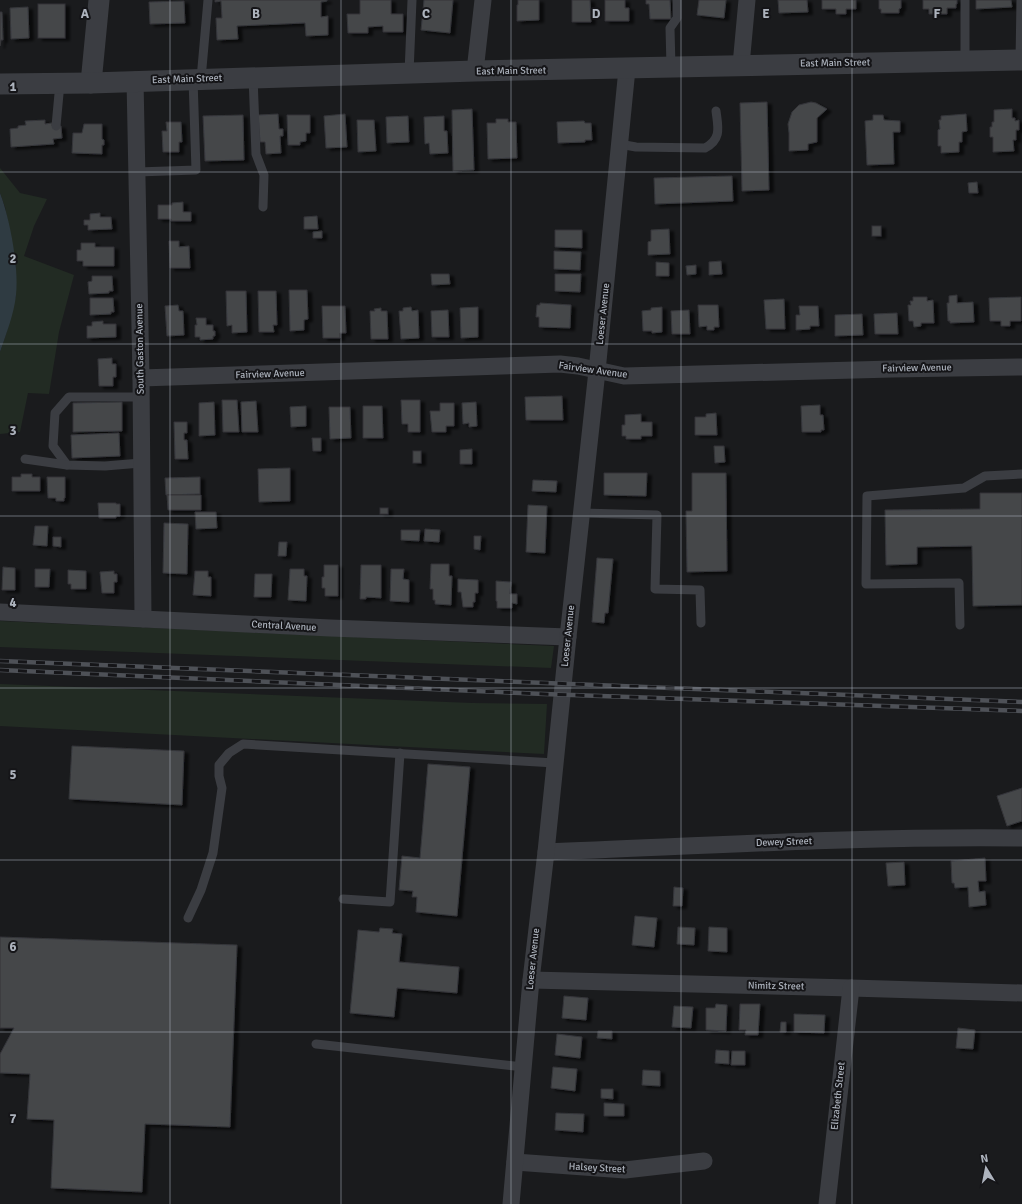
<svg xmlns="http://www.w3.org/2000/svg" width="1022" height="1204" font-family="Signika,sans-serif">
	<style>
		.green { fill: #222b23 }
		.water { fill: #2f3b42 }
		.building { fill: #44464a; stroke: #343539; filter: url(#shadow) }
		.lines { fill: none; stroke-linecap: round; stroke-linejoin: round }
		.service { stroke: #3b3d42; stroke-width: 9 }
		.minor { stroke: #3b3d42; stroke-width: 17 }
		.tertiary { stroke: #3b3d42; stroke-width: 21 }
		.rail-casing { stroke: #4e5157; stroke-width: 4.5 }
		.rail { stroke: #151518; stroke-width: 3; stroke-dasharray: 9; stroke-linecap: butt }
		.grid { fill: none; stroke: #adb3bd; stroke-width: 1; stroke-opacity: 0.55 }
		.labels { text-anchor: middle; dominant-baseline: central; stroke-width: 4; stroke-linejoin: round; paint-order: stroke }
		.street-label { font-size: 10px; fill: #adb3bd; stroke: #151518 }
		.grid-label { font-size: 13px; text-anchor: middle; font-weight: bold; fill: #adb3bd; stroke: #151518; stroke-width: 4; stroke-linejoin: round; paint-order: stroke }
	</style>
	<defs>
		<filter id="shadow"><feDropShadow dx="4.5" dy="2.5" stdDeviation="1" flood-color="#0009"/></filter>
	</defs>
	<rect width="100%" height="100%" fill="#1a1b1d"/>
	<!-- green -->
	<g class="green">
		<path d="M0 168 20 193 47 199 34 226 24 256 74 275 59 332 49 394 28 393 20 432 0 434V352L6 334 16 295V264L5 207 0 193Z"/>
		<path d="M0 621 554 646 551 668 0 647Z"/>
		<path d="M0 684 472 703 547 704 544 754 0 726Z"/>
	</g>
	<!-- water -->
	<path class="water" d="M0 193C10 219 19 267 16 295 14 314 6 334 0 352Z"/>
	<!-- building -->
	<g class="building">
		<path d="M215 0H327V1L321 2V17L328 16V35L306 36 305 23 237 26 238 39 217 40 216 18H222L221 1 215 2Z"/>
		<path d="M360 0H391V14H403V32H383V26L368 27V33H348L347 14H360Z"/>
		<path d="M424 0H453L450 33 421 30Z"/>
		<path d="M518 0H539V20L517 21V5H518Z"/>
		<path d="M572 0H590L591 22H572Z"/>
		<path d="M605 0H625V8H629V21H605Z"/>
		<path d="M646 0H670L671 19H650L649 4H646Z"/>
		<path d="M699 0H726L724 18 697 15Z"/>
		<path d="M778 0H807L808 12 779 13Z"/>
		<path d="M822 0H856V9H846V14H836V9H822Z"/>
		<path d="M879 0H901V8L899 9V13H881V9H879Z"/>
		<path d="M923 0H957V4H956V8H947V14H929V9H923Z"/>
		<path d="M976 0H1011L1012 7 976 9Z"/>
		<path d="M184 1 185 23 150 24 149 2Z"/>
		<rect x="38" y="4" width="27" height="34"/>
		<path d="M28 7 29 38 11 39 10 8Z"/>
		<path d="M0 12H2L3 40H1L0 46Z"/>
		<path d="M767 102 769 190 742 191 740 103Z"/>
		<path d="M811 102 816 103 827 109 817 118V142L808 144V150L789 151V133L788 124 792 112 799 105Z"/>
		<path d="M472 109 474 170 453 171 452 110Z"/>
		<path d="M1012 109V118H1015V121L1019 120V130H1016V140H1013L1014 151 993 152V137H990V127H992V122H994V110Z"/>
		<path d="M278 114 279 129H283V136H280L281 153 266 154 265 142H260L258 115Z"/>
		<path d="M345 114 347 147 326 148 324 116Z"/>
		<path d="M966 114 967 131 962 132V142H959V152L941 153V146H938V130L940 129 939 120H941V116Z"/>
		<path d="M243 115 244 160 205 161 203 116Z"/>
		<path d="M287 115H310V133H306V141L300 142V145H288Z"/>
		<path d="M873 115H883L884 120 900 121V132H893L894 164 867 165 865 121 873 120Z"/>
		<path d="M408 116 409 142 387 143 386 117Z"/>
		<path d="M444 116V131H447L448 153 430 154 429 143 425 144 424 117Z"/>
		<path d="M496 119H508V122H516L517 158 488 159 487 123H496Z"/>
		<path d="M45 120V124L52 123V126H61L62 138 53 139 54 144 11 147 10 129 18 128V126L26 125 25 121Z"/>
		<path d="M357 120H374L376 151 358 152Z"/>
		<path d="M584 121 585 123H591L592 140H585V142L558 143 557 122Z"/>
		<path d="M166 122H181L182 142H179V152H163L162 131H167Z"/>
		<path d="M84 124H102V139L104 140V145H102V154L72 153 73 133H82Z"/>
		<path d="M732 176 733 201 655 204 654 178Z"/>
		<path d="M977 182 978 193H969L968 183Z"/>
		<path d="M183 202V212H191V221H171V219H158V205H172V203Z"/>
		<path d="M100 213V217H111L112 229 88 230V225H84V220H90V214Z"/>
		<path d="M317 216 318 229H304V217Z"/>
		<rect x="872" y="226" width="9" height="10"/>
		<path d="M669 229 670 254 648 255V242L651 241V230Z"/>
		<path d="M555 230H582V248L555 247Z"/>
		<path d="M322 231V238H313V232Z"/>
		<path d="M169 241H179V247L189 246 190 268H170Z"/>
		<path d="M81 243H95V247H114V266H83V261H77V250H81Z"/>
		<path d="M554 251 581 252 580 270 554 269Z"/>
		<path d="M721 261 722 274 709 275V262Z"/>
		<path d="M656 262 669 263V276H656Z"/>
		<path d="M696 265V274L687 275 686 266Z"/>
		<path d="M431 274H449L450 284 432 285Z"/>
		<path d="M555 274H581L580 292 555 291Z"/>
		<path d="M92 276H112L113 291H109V293L89 294 88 282 92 281Z"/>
		<path d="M289 290H307L308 319 304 320V330L290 331Z"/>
		<path d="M226 291H246L247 332 232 333V325L227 326Z"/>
		<path d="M258 291H276L277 325H273L274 332H259Z"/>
		<path d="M957 295V303L973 302 974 322 950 323V321H948L947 303H949V296Z"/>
		<path d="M913 297H927V301L933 300 934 323H921V326L914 327 913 321H909L908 305H911L910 301H913Z"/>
		<path d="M1021 297V321H1010V326H1001V321H990L989 298Z"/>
		<path d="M90 298H113L114 312H111V314L90 315Z"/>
		<path d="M784 299 785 329H766L764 300Z"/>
		<path d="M540 303 571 305 570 328 539 327V317H536L537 305H540Z"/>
		<path d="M178 305 179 311H183L184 335 167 336 165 306Z"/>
		<path d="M698 305H718L719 327H714V330H707V326L699 327Z"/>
		<path d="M322 306H345L346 333H340V338H323Z"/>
		<path d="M799 306H818L819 326H810V329L796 330V315H800Z"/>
		<path d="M411 307 412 311 418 310 419 338 401 339 399 311H403V308Z"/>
		<path d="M478 307V337L461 338 460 308Z"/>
		<path d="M662 307V332L652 333V331H643L642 311 651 310V308Z"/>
		<path d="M381 308V311H387L388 339H371L370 311H375L374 309Z"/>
		<path d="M448 310 449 337H432L431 311Z"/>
		<path d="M689 310 690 334H672L671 311Z"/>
		<path d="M897 313 898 334H875L874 314Z"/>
		<path d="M862 314 863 335 835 336V315Z"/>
		<path d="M196 318H206V325H213V331H215V336H213V339L200 340V337H195V325H197Z"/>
		<path d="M103 321V324H116V337L87 338V326H92V322Z"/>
		<path d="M112 358V364H116V377H113V386H99L98 359Z"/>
		<path d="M562 396 563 420H526L525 397Z"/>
		<path d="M222 400H237L239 432H223Z"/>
		<path d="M401 400H420V432H408V424H402Z"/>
		<path d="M256 401 258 432H242L241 402Z"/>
		<path d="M122 402V431L73 432V403Z"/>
		<path d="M214 402 215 435 199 436V403Z"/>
		<path d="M476 402 477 426 469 427V423L463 424 462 403Z"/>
		<path d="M440 403H454V426H446V432H432L430 411H440Z"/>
		<path d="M820 405V415H823L824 430H821V432H802L801 406Z"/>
		<path d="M306 406V426L291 427 290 407Z"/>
		<path d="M363 406H382L383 438H363Z"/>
		<path d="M329 407H350L351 438 330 439Z"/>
		<path d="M716 413 717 435H695V417H706V414Z"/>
		<path d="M641 414V422H652V436H641V439H626V436H622V425H625V415Z"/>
		<path d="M174 422H187V433H184V440H187L188 459H175Z"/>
		<path d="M119 433 120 456 72 458 71 435Z"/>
		<path d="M312 438H321V451H313Z"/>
		<path d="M714 446H724L725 462 715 463Z"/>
		<path d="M472 449V464H460V450Z"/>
		<rect x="413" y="451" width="8" height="12"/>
		<path d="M290 468V501L259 502 258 469Z"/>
		<path d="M604 473H647L646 496 604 495Z"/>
		<path d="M692 473H726L727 571 687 572 686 511H692Z"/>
		<path d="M21 474H32V477H40V491H12V477H21Z"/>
		<path d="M47 477H65V498H64V501H56V498H48Z"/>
		<path d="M200 477V494L166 495 165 478Z"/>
		<path d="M533 480 557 481 556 492 532 491Z"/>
		<path d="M980 493H1022V605L973 606 972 546 917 547V564L886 565 885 510 980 509Z"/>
		<path d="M167 495H201V510H168Z"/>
		<path d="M98 503H116V504H120V516H116V518H99Z"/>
		<path d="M528 505 547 506 545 553 526 552Z"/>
		<rect x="380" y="508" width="8" height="6"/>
		<path d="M195 512H216L217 528 196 529Z"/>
		<path d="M164 523 188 524 187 574 163 573Z"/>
		<path d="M35 526H48L47 546 33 545Z"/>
		<path d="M425 529 440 530 439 542 424 541Z"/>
		<path d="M401 530H420L419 541 401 540Z"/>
		<path d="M474 536H481L480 550 474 549Z"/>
		<path d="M53 537H61V547L53 546Z"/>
		<path d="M279 542H287L286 556H278Z"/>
		<path d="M597 558 613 559 608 613H605L604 623 592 622Z"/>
		<path d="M431 564H449V576H452L451 605 435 604V600H433V589H430Z"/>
		<path d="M324 565H338V596H325V588H322V577H324Z"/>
		<path d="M361 565H381V598L366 597V599H360Z"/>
		<path d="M3 567 15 568V590H2Z"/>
		<path d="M35 569H50L49 587H35Z"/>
		<path d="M290 569H304V576H307L306 601 288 600Z"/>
		<path d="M391 569H404L403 579 409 580V602L390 601Z"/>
		<path d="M68 570 86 571V589H71V584H68Z"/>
		<path d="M114 571V574H117V582H114V593H102L100 572Z"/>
		<path d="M195 571H208V577H211V596L193 595Z"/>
		<path d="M255 574H272L271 597H254Z"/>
		<path d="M458 579 478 580V593H475V602H473V607H463L461 592H458Z"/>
		<path d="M496 581 511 582 510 594H517V604L512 603V608H497V601H496Z"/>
		<path d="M72 746 184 751 182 805 69 799Z"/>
		<path d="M428 764 470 767 457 916 416 912 417 897H412L413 891 399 890 402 856 420 858Z"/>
		<path d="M1022 788V821L1007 826 997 796Z"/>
		<path d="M985 858 986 881H978L979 892 985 891 986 905 969 907 968 887 955 888 954 883H952L951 861Z"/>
		<path d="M904 862 905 885 888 886 886 863Z"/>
		<path d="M674 887 683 888 682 906H673Z"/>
		<path d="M635 916 657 918 654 947 632 945Z"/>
		<path d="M678 927 695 928 694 945 677 944Z"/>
		<path d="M709 927 727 928V952L708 951Z"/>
		<path d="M380 928 393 929 392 933 402 934 399 962 459 967 457 993 397 988 394 1017 350 1013 358 930 379 932Z"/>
		<path d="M0 937 237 945 230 1127 145 1124 142 1192 51 1188 54 1120 27 1119 30 1074 0 1073V1054L14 1028H0Z"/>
		<path d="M564 996 588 998 586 1020 562 1018Z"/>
		<path d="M716 1004 727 1005 726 1031 706 1030V1008H715Z"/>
		<path d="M740 1004H760L758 1035H745L746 1030H739Z"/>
		<path d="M674 1006 693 1007 691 1028 672 1027Z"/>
		<path d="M794 1014 825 1015 824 1033 794 1032Z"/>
		<path d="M781 1022H786V1032H780Z"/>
		<path d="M958 1028 975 1030 973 1049 956 1048Z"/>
		<path d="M598 1031H612V1039L597 1038Z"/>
		<path d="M557 1034 582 1037 580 1058 555 1055Z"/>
		<path d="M716 1050 729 1051V1064L715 1063Z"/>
		<path d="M732 1051H745V1065H731Z"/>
		<path d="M553 1067 577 1069 575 1091 551 1088Z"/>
		<path d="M643 1070 660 1071V1086L642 1085Z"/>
		<path d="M601 1089H613V1099L601 1098Z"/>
		<path d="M604 1103 624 1104V1116H604Z"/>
		<path d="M556 1113 584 1114 583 1132 555 1130Z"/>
	</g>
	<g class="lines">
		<!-- service -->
		<g class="service">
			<path d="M965 0V61"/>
			<path d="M1020 60 1021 0"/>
			<path d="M671 67 670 28 677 18V0"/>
			<path d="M409 73 412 0"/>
			<path d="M253 77 256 154 264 175 263 207"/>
			<path d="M201 79 208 0"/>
			<path d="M56 126 60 83"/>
			<path d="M619 144 636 147 705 148C722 139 718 127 716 111"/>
			<path d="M137 172 196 170 193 79"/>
			<path d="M141 397H69L55 413 53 446 67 465 105 466 141 463"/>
			<path d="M25 459 67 465"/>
			<path d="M582 513 657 515 655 589 700 590 701 623"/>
			<path d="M960 625 959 583 866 584 867 496 964 488 985 476 1022 474"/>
			<path d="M343 899 390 902 400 753"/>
			<path d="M188 918 201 890 213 853 222 788 219 776V765L229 753 243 744 555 763"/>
			<path d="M316 1044 523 1067"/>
		</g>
		<!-- minor -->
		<g class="minor">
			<path d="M741 65 747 0"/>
			<path d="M475 71 483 0"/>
			<path d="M135 80 141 378 143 619"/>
			<path d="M141 378 560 364 578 366 624 376 892 369 1022 367"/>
			<path d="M0 612 330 628 568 637"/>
			<path d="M546 852C704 846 863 836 1022 838"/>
			<path d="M531 980 851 988 1022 993"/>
			<path d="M515 1162 625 1170 704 1161"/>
			<path d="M511 1204 531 980 546 852 568 637 597 371 627 69"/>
			<path d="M827 1204 851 988"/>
		</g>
		<!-- tertiary -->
		<g class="tertiary">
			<path d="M91 83 99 0"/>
			<path d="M0 84 91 83 475 71 1022 60"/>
		</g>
		<!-- rail casing -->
		<g class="rail-casing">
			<g id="rail">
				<path d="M0 661 1022 702"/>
				<path d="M0 670 544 694 1022 711"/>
			</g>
		</g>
		<!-- rail -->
		<use href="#rail" class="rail"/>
	</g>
	<!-- grid -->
	<path class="grid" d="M170 0V1204M341 0V1204M511 0V1204M681 0V1204M852 0V1204M0 172H1022M0 344H1022M0 516H1022M0 688H1022M0 860H1022M0 1032H1022"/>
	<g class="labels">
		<!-- street labels -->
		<g class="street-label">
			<text transform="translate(835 63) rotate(-1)">East Main Street</text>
			<text transform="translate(511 71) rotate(-1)">East Main Street</text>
			<text transform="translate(187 79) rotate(-2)">East Main Street</text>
			<text transform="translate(603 314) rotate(-84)">Loeser Avenue</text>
			<text transform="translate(140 349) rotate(-91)">South Gaston Avenue</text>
			<text transform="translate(917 368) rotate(-1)">Fairview Avenue</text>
			<text transform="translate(593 370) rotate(8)">Fairview Avenue</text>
			<text transform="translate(270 374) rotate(-2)">Fairview Avenue</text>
			<text transform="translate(284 626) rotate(3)">Central Avenue</text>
			<text transform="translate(568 636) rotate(-84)">Loeser Avenue</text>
			<text transform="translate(784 842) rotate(-2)">Dewey Street</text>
			<text transform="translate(533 959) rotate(-84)">Loeser Avenue</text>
			<text transform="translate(776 986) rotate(1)">Nimitz Street</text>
			<text transform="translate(838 1096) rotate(-84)">Elizabeth Street</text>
			<text transform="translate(597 1168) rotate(3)">Halsey Street</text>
		</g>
	</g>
	<g class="grid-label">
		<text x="85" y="18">A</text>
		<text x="256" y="18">B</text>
		<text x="426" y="18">C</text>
		<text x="596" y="18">D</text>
		<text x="766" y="18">E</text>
		<text x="937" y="18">F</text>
		<text x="13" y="91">1</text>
		<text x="13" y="263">2</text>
		<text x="13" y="435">3</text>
		<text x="13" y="607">4</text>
		<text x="13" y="779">5</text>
		<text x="13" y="951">6</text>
		<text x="13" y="1123">7</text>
	</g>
	<!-- north arrow -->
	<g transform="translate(986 1168) rotate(350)" stroke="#151518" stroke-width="3" paint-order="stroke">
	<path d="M0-3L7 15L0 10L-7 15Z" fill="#adb3bd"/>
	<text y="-6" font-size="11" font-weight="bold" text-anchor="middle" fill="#adb3bd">N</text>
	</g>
</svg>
